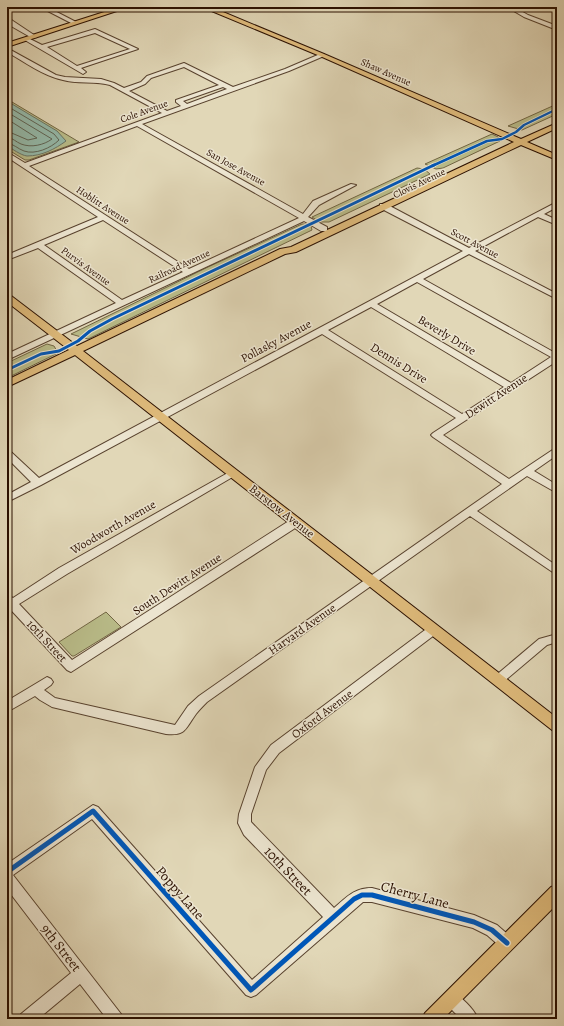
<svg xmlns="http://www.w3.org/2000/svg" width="564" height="1026" font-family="Alegreya,serif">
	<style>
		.green { fill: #b9bc89; stroke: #726644 }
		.water { fill: #95baaa; stroke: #6b7666 }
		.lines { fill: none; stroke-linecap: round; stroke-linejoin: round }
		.shore { stroke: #606555; stroke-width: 1 }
		.minor-casing { stroke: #58422e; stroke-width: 2 }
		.major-casing { stroke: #2b1000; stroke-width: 2 }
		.minor { fill: #ece5d0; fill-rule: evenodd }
		.major { fill: #e0bc7c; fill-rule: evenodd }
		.cycleway-far2-casing { stroke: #ece5d0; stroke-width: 4 }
		.cycleway-far1-casing { stroke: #ece5d0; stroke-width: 5 }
		.cycleway-casing { stroke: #ece5d0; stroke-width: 8 }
		.cycleway-far2 { stroke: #0057b8; stroke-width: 2.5 }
		.cycleway-far1 { stroke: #0057b8; stroke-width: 3 }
		.cycleway { stroke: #0057b8; stroke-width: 5 }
		.labels { text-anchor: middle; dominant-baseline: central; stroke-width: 3; stroke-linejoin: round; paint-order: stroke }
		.far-street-label { font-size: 10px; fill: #2b1000; stroke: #ece5d0 }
		.street-label { font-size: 12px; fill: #2b1000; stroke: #ece5d0 }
		.near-street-label { font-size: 14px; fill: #2b1000; stroke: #ece5d0 }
	</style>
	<rect width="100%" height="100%" fill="#e1d7b7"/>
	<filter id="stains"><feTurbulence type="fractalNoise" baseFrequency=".005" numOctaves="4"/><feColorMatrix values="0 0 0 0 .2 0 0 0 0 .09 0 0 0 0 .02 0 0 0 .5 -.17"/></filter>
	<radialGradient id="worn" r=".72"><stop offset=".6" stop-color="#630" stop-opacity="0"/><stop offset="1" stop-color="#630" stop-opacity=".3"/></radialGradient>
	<!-- green -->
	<g class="green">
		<path d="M7 99 79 142 29 160H25L7 149Z"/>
		<path d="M557 104V114L522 130 508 126Z"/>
		<path d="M492 134 498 137 500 141 443 168 436 169 425 164Z"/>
		<path d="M417 168 424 169 430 174 329 222H320L312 217Z"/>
		<path d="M302 224H306L311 226 312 230 88 339 71 334 208 267Z"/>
		<path d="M47 344 54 346 58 353 7 378V363Z"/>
		<path d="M106 612 121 627 74 656H72L59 642Z"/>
	</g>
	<!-- water -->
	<path class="water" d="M7 101 57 131 66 141C55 149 42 156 27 156 20 155 13 149 7 146Z"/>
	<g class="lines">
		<!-- shore -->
		<g class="shore">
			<path d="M7 106 54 134 59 140C51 148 35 155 24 151 18 149 14 144 7 143"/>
			<path d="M7 112 52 139C44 145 31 148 21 144 16 142 13 138 7 137"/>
			<path d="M7 119 37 138 28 140 7 131"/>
		</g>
		<!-- minor casing -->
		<g class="minor-casing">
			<g id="minor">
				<path d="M40 7H47L78 23 73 24Z"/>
				<path d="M507 7H514L528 15 557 26V30L524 17Z"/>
				<path d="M7 17 37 37 32 38 11 26 7 22Z"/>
				<path d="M95 29 138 49 81 68 86 72 83 74 23 39 28 38 42 45ZM95 33 130 49 77 66 47 47Z"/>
				<path d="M7 48 56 75 65 77 101 79 114 83 124 88 141 82 147 76 184 63 233 87 285 69 320 54H324V56L289 71 142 124 303 214 313 201 351 184 356 185 319 205 308 217 327 227V231H321L304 221 7 360V354L116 303 38 248 7 260V255L98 217 7 157V152L25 163 162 113 110 85C94 81 78 84 63 80 43 76 25 62 7 52ZM184 67 219 85 176 100V102L181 106 167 111 129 91 145 84 151 78ZM223 87 227 89 187 104 183 101ZM137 126 299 218 189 269 29 166ZM103 220 183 272 122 300 44 245Z"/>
				<path d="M557 202V207L544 214 557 220V225L538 217 475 251 557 294V299L469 254 423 279 557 354V361L443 435 509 479 557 447V455L534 471 557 485V493L527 476 477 511 557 566V575L470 516 207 702C203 706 199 710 196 714 185 729 186 736 166 734L52 707 40 700 35 696 7 712V701L47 677 51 679 53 682 51 685 44 690 55 698 175 725 188 706 199 696 502 484 433 437 431 435 433 433 456 418 322 334 41 485 7 502V495L31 482 7 458V450L10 451 39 478 463 251 380 208V204H386L469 248ZM417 282 551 357 511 383 377 304ZM371 307 504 387 462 414 328 330Z"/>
				<path d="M233 470 238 473 236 475 67 574 19 604 72 660 292 519H300L301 522 300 525 71 672 67 670 11 610 7 611V594L13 598 59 568Z"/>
				<path d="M433 626 437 627 439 630 437 633 279 753 266 770 251 814V822L334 908C347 897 354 888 372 888L474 915 497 925 512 938 514 943 512 948 507 950 502 948 487 935 473 928 372 902H363L256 995 251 997 246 995 92 819 13 875 121 1014 123 1019H107L80 984 38 1019H19L21 1014 71 973 7 889V864L93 805 98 807 252 980 323 917 244 835 238 823 239 814 255 767 271 745 429 627Z"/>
				<path d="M557 634V642L547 645 502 683 498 685 494 683 492 680 494 677 539 639Z"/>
				<path d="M451 992C461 996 474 1009 478 1019H461L446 1004 444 999 446 994Z"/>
			</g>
		</g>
		<!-- major casing -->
		<g class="major-casing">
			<g id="major">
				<path d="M120 7H129L7 47V43Z"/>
				<path d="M202 7H211L324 54 521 139 557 123V128L527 142 557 155V160L521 145 296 252 285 254 83 351 557 718V732L552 730 75 355 7 387V380L69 350 7 302V294L10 295 77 346 280 249 291 247 514 142 320 56Z"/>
				<path d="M557 885V904L443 1019H422L425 1013 551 887Z"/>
			</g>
		</g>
		<!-- minor -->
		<use href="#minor" class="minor"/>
		<!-- major -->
		<use href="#major" class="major"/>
		<!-- cycleway-far2 casing -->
		<g class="cycleway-far2-casing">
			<path id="cycleway-far2" d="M432 166 487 141 502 139 516 132 524 125 557 109"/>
		</g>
		<!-- cycleway-far1 casing -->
		<g class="cycleway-far1-casing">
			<path id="cycleway-far1" d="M7 370 41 354 59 351 78 341 90 331 112 319 434 165"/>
		</g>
		<!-- cycleway casing -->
		<g class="cycleway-casing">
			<path id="cycleway" d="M7 872 93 811 251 990 354 899 362 895H372L474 922 492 930 507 943"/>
		</g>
		<!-- cycleway-far2 -->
		<use href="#cycleway-far2" class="cycleway-far2"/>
		<!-- cycleway-far1 -->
		<use href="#cycleway-far1" class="cycleway-far1"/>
		<!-- cycleway -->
		<use href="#cycleway" class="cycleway"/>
	</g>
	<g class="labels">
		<!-- far-street labels -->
		<g class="far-street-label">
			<text transform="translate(386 72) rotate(24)">Shaw Avenue</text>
			<text transform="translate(144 111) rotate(-20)">Cole Avenue</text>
			<text transform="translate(236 167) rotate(29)">San Jose Avenue</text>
			<text transform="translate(419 183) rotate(-26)">Clovis Avenue</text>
			<text transform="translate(103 205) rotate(33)">Hoblitt Avenue</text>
			<text transform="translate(475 243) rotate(28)">Scott Avenue</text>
			<text transform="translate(86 266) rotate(36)">Purvis Avenue</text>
			<text transform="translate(179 266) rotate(-25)">Railroad Avenue</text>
		</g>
		<!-- street labels -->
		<g class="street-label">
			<text transform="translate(447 335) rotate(31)">Beverly Drive</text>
			<text transform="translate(276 341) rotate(-28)">Pollasky Avenue</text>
			<text transform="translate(399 363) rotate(32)">Dennis Drive</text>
			<text transform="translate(496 396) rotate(-33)">Dewitt Avenue</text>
			<text transform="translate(282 511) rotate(38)">Barstow Avenue</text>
			<text transform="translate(113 527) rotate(-30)">Woodworth Avenue</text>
			<text transform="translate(177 584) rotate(-33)">South Dewitt Avenue</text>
			<text transform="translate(302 629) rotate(-35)">Harvard Avenue</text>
			<text transform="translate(47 641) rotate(47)">10th Street</text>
			<text transform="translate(322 714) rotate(-37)">Oxford Avenue</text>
		</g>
		<!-- near-street labels -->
		<g class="near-street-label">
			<text transform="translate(288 871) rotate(46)">10th Street</text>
			<text transform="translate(180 893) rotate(49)">Poppy Lane</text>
			<text transform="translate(415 895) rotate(15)">Cherry Lane</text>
			<text transform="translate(61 948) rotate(52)">9th Street</text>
		</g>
	</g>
	<!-- margin -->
	<rect width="564" height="1026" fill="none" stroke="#e1d7b7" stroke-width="24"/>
	<rect x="8" y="8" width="548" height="1010" fill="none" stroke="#2b1000" stroke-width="2"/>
	<rect x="12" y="12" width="540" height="1002" fill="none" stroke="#2b1000"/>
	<rect width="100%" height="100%" filter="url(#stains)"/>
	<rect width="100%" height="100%" fill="url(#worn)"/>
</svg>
